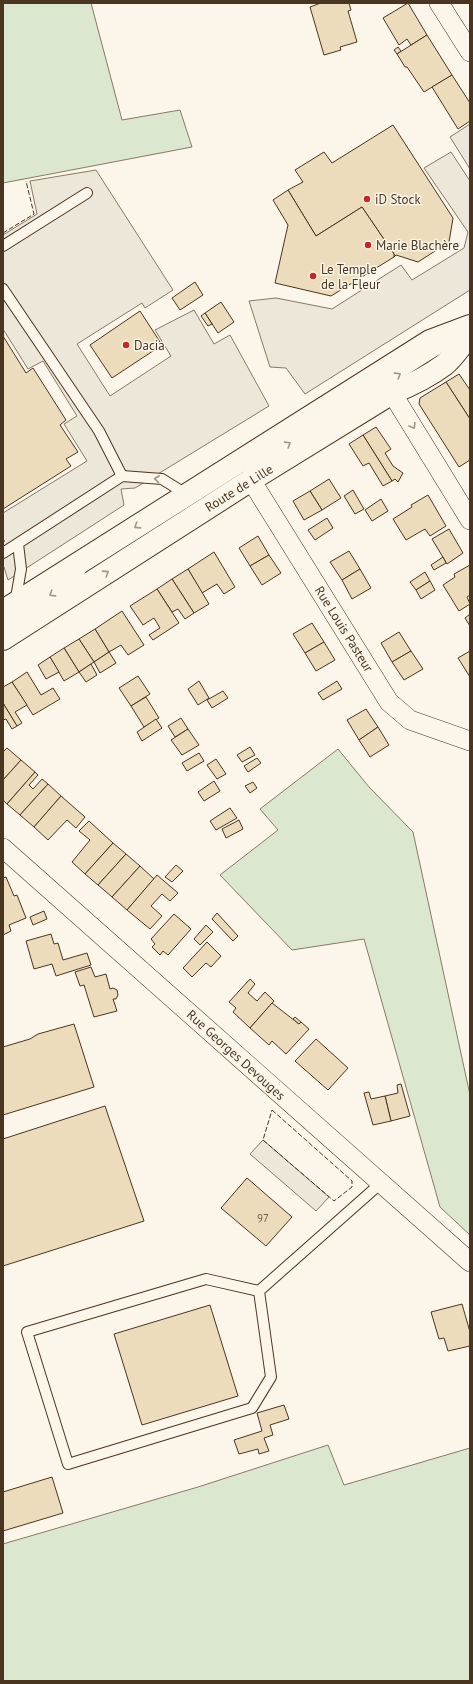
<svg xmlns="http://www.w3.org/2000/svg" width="473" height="1684" font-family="'PT Sans',sans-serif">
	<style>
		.green { fill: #dce7d0; stroke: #887966 }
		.parking { fill: #ede7d9; stroke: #887966 }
		.building { fill: #ecdcbc; stroke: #4a3520 }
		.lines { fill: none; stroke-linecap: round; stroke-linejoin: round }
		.lane-casing { stroke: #4a3520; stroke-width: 12 }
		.street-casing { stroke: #4a3520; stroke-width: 20 }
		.primary-casing { stroke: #4a3520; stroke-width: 24 }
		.lane { stroke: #fbf6e9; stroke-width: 10 }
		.street { stroke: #fbf6e9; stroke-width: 19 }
		.primary { stroke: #fbf6e9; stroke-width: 22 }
		.fence { stroke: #4a3520; stroke-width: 1; stroke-dasharray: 5 2; stroke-linecap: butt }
		.oneway { stroke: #a29684 }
		.poi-dot { fill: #c62828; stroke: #fbf6e9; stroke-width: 1.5 }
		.labels { text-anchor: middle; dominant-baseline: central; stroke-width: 3; stroke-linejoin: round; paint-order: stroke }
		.number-label { font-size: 11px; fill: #725f47 }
		.poi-label { font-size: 13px; fill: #4a3520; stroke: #fbf6e9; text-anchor: start }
		.street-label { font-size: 13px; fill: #4a3520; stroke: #fbf6e9 }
	</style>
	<rect width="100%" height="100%" fill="#fbf6e9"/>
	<!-- green -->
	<g class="green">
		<path d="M3 3H91L122 120 180 110 192 147 3 183Z"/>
		<path d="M338 749 369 787 413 832 470 1095V1235L440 1207 364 939 292 950 220 875 278 830 260 809Z"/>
		<path d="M328 1445 344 1485 470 1448V1681H3V1544L198 1487Z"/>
	</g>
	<!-- parking -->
	<g class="parking">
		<path d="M470 124V169L450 137Z"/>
		<path d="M451 152 470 181V290L305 394 286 368 270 367 249 301 276 298 332 309 401 265 412 280 464 248 468 232 424 168Z"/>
		<path d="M96 170 173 290 145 308 142 303 77 344 110 396 171 356 155 330 194 310 214 344 230 335 269 406 135 488 121 489 124 505 8 580 4 567H3V542L5 541 3 539V513L87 461 64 424 77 416 43 361 28 369 3 329V235L37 214 30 181Z"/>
		<path d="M263 1140 329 1197 316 1211 250 1154Z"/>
	</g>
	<!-- building -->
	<g class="building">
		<path d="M321 3H349L351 10 348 11 357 42 340 47 341 50 324 55 310 7Z"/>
		<path d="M408 3 427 35 411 45 407 39 399 45 383 18Z"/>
		<path d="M427 35 452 75 424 92 407 67H405L397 54Z"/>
		<path d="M398 47 401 51 397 54 394 50Z"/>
		<path d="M452 75 470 103V121L458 129 432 87Z"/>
		<path d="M393 125 453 218 449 242 418 262 396 255 394 257V254L362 207 316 236 288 190 303 182 295 170 324 152 332 163Z"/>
		<path d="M288 190 316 236 362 207 394 254V257L331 296 275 283 288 225 273 200Z"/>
		<path d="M195 282 203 295 180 310 172 298Z"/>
		<path d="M221 302 234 322 218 333 205 313Z"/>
		<path d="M140 311 162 345 112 378 90 345Z"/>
		<path d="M205 313 212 324 208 326 201 316Z"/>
		<path d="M3 336 26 373 33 368 66 420 60 425 78 452 66 459 71 466 3 509Z"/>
		<path d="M459 374 470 390V419L446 382Z"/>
		<path d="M446 382 470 419V460L459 467 419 404 420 398Z"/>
		<path d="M376 427 391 449 385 453 393 466 403 473 398 482 395 479 392 481 363 435Z"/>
		<path d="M363 435 392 481 383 486 369 463 363 466 349 444Z"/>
		<path d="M329 479 341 498 322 510 310 491Z"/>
		<path d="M353 490 364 509 355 514 344 496Z"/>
		<path d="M310 491 322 510 304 520 293 501Z"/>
		<path d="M428 495 446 526 430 536 425 529 406 540 393 519 412 507 411 505Z"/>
		<path d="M381 499 388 511 372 521 365 510Z"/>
		<path d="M327 518 333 528 315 540 308 530Z"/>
		<path d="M449 529 463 553 447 564 432 539Z"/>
		<path d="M258 536 269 555 250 566 239 548Z"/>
		<path d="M349 551 360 569 342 580 330 562Z"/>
		<path d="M214 552 235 587 224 594 217 584 202 593 188 569Z"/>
		<path d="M269 555 281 573 262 585 250 566Z"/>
		<path d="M443 557 446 563 434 570 431 565Z"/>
		<path d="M470 565V595L467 597 470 604 459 611 443 585 455 577 454 574Z"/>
		<path d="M188 569 209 604 194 613 172 579Z"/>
		<path d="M360 569 371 588 352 599 342 580Z"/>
		<path d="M425 572 430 581 416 590 410 582Z"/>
		<path d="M172 579 194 613 185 619 178 609 172 612 157 589Z"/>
		<path d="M430 581 435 590 421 599 416 590Z"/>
		<path d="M157 589 179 623 153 640 149 635 160 628 154 618 143 625 130 606Z"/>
		<path d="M122 611 144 645 128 655 121 645 109 652 95 629Z"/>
		<path d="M470 614V626L465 618Z"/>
		<path d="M312 623 324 642 305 653 293 634Z"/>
		<path d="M95 629 109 652 94 662 79 639Z"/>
		<path d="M399 632 411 651 392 662 381 643Z"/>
		<path d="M79 639 94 662 79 672 64 648Z"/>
		<path d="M324 642 335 660 316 671 305 653Z"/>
		<path d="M64 648 79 672 64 681 50 657Z"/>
		<path d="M411 651 423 669 404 680 392 662Z"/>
		<path d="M470 651V677L458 658Z"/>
		<path d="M109 652 116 663 100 673 94 662Z"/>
		<path d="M50 657 59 672 46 679 38 665Z"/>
		<path d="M91 664 97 675 86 682 79 672Z"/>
		<path d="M27 672 41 695 53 688 60 699 33 715 12 682Z"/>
		<path d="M138 676 150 694 131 706 119 688Z"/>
		<path d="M199 681 209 698 198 705 188 689Z"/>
		<path d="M337 681 342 689 323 700 318 693Z"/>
		<path d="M12 682 27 705 15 712 22 723 17 726 3 703V687Z"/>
		<path d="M223 691 228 698 212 708 207 700Z"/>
		<path d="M146 697 159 718 144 727 131 706Z"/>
		<path d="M3 703 17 726 12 729 6 719 3 720Z"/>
		<path d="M366 709 378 727 359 740 347 720Z"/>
		<path d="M181 718 188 729 175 737 168 726Z"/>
		<path d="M156 719 162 728 142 741 137 732Z"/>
		<path d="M378 727 389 745 370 757 359 740Z"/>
		<path d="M188 729 199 745 182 755 171 740Z"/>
		<path d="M250 747 255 755 242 762 237 755Z"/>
		<path d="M7 748 21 760 3 780V752Z"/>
		<path d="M199 753 204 761 187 771 182 763Z"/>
		<path d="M257 758 261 763 248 772 244 766Z"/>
		<path d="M216 759 226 774 217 779 207 765Z"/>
		<path d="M21 760 35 772 7 804 3 800V780Z"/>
		<path d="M35 772 38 775 29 785 33 789 42 779 48 784 20 815 7 804Z"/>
		<path d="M214 781 220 791 204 801 198 792Z"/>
		<path d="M253 782 257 788 250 793 245 786Z"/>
		<path d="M48 784 61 796 34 827 20 815Z"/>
		<path d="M61 796 85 817 76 828 67 820 48 840 34 827Z"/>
		<path d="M230 808 237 818 216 830 210 821Z"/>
		<path d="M239 820 243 829 226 838 222 829Z"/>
		<path d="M89 821 113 843 85 874 72 862 90 840 79 831Z"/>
		<path d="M113 843 126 854 98 885 85 874Z"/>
		<path d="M126 854 140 866 112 897 98 885Z"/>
		<path d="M176 865 183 871 172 882 165 877Z"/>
		<path d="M140 866 154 879 127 910 112 897Z"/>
		<path d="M157 875 178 893 170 901 162 894 151 906 162 916 150 929 127 910Z"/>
		<path d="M6 877 14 896 17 895 26 918 9 925 11 931 3 935V878Z"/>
		<path d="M44 911 47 919 33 925 30 917Z"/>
		<path d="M217 913 238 936 233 941 212 919Z"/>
		<path d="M174 914 191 929 168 955 163 951 160 955 152 947 155 944 151 939Z"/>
		<path d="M206 925 213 932 200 945 194 939Z"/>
		<path d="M51 934 54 944 58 943 63 960 87 953 91 965 56 976 52 964 34 969 26 941Z"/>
		<path d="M207 942 221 956 211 967 206 963 192 977 183 968Z"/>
		<path d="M91 967 95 977 106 974 110 989 113 988 117 990 118 995 116 999H113L117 1011 94 1017 84 985 80 986 75 972Z"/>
		<path d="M250 979 255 984 248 993 257 1001 265 992 274 1001 250 1028 233 1012 236 1008 229 1002Z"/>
		<path d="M272 1003 299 1024 301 1022 309 1029 286 1054 272 1041 269 1045 250 1028Z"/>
		<path d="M295 1017 301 1022 299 1024 293 1019Z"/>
		<path d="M74 1024 94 1087 3 1115V1047L30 1039 38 1034Z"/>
		<path d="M316 1039 348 1068 328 1090 295 1061Z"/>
		<path d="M401 1084 410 1116 391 1121 385 1096 398 1093 397 1085Z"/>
		<path d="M369 1092 371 1099 385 1096 391 1121 373 1125 364 1093Z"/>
		<path d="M105 1106 144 1221 3 1266V1139Z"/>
		<path d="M247 1178 292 1217 266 1246 221 1208Z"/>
		<path d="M462 1304 470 1332V1346L448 1351 444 1338 439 1339 431 1312Z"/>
		<path d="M210 1305 238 1396 142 1425 114 1334Z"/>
		<path d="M284 1405 289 1419 270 1425 273 1435 264 1438 269 1451 259 1454 258 1449 239 1454 234 1440 262 1431 257 1413Z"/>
		<path d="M52 1477 63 1513 3 1531V1492Z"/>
	</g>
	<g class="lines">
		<!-- lane casing -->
		<g class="lane-casing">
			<g id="lane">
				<path d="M3 246 87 193"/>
				<path d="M3 289 99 431 122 476"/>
				<path d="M248 469 451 341"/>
				<path d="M3 553 122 476 162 479 186 494"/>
				<path d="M15 603 21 569 18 544"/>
				<path d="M3 625 76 579 83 566"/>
				<path d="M206 1279 259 1291 271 1377 252 1408 68 1464 27 1332Z"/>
				<path d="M259 1291 381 1183"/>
			</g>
		</g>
		<!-- street casing -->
		<g class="street-casing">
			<g id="street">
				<path d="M439 3 470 52"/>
				<path d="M392 393 470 520"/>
				<path d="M251 480 389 702 410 720 470 741"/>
				<path d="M3 848 470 1262"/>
			</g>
		</g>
		<!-- primary casing -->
		<g class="primary-casing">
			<g id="primary">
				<path d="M3 611 430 341 470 326"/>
				<path d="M3 639 251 480 392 393C409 386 428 377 444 365 454 357 462 344 470 334"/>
			</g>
		</g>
		<!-- lane -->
		<use href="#lane" class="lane"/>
		<!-- street -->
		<use href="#street" class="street"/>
		<!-- primary -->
		<use href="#primary" class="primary"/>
		<!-- fence -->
		<g class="fence">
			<path d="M3 233 34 214 26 181"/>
			<path d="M272 1110 352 1181V1187L334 1201 263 1140Z"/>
		</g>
	</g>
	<!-- one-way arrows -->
	<defs><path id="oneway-chevron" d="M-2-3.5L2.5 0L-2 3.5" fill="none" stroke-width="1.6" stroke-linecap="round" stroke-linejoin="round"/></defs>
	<g class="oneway">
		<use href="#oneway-chevron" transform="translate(398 375) rotate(-32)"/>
		<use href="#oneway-chevron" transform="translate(413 426) rotate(59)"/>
		<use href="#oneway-chevron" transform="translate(288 444) rotate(-32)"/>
		<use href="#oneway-chevron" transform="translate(157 479) rotate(-174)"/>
		<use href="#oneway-chevron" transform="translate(137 526) rotate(147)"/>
		<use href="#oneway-chevron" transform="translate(106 573) rotate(-33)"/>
		<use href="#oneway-chevron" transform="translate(52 594) rotate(148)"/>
	</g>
	<!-- markers -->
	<g class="poi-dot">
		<circle cx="367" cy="199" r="4"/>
		<circle cx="368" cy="245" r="4"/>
		<circle cx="313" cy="276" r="4"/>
		<circle cx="126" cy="345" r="4"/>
	</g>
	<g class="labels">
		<!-- number labels -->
		<g class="number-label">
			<text x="263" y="1218">97</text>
		</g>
		<!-- poi labels -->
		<g class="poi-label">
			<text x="375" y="199">iD Stock</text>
			<text x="376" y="245">Marie Blachère</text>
			<text x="321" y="269">Le Temple<tspan x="321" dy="15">de la Fleur</tspan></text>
			<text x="134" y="345">Dacia</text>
		</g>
		<!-- street labels -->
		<g class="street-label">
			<text transform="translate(239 488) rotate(-32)">Route de Lille</text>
			<text transform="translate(344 629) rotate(58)">Rue Louis Pasteur</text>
			<text transform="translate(236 1055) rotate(42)">Rue Georges Devouges</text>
		</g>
	</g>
	<!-- border -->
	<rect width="473" height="1684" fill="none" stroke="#4a3520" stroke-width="8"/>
</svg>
